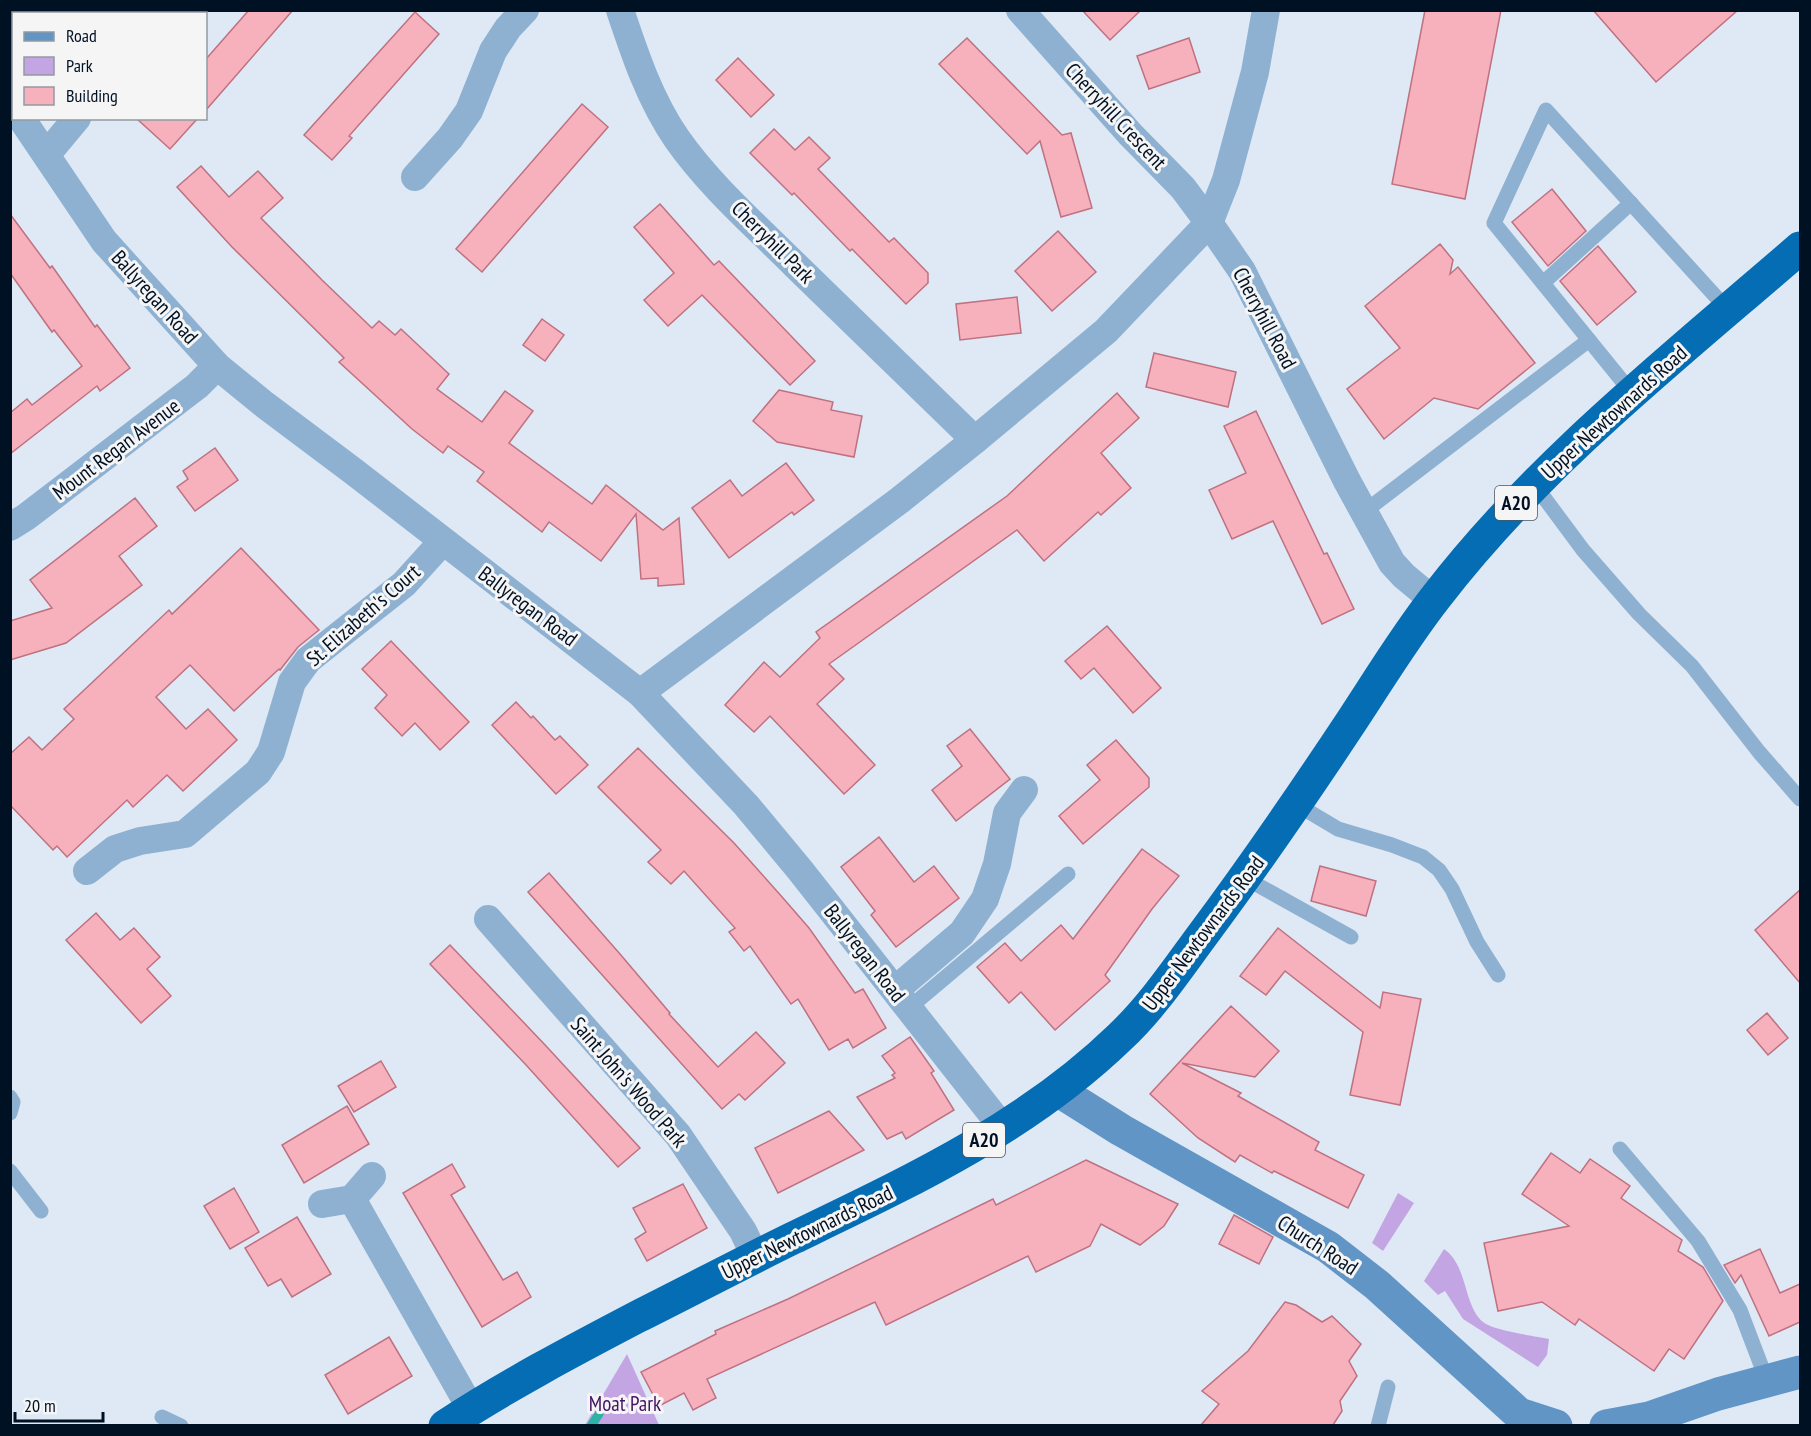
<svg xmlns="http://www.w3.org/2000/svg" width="1811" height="1436" font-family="'PT Sans Narrow',sans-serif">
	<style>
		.green { fill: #c4a5e3 }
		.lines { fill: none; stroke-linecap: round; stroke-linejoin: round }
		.stream { stroke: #2eb1a7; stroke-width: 9 }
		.building { fill: #f6b1bd; stroke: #bf7181; stroke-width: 1.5 }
		.lane { stroke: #8eb1d2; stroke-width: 15 }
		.street { stroke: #8eb1d2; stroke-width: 28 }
		.secondary { stroke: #6095c6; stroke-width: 33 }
		.highway { stroke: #046db3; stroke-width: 33 }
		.labels { text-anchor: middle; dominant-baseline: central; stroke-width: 6; stroke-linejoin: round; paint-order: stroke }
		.shield { fill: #f5f5f5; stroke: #4a5563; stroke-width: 1.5 }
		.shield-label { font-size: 20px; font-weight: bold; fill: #001124 }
		.street-label { font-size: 21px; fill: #001124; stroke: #f5f5f5 }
		.park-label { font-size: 21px; fill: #441465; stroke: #f5f5f5 }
	</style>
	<rect width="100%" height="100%" fill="#dee9f5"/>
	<!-- green -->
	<g class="green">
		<path d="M1398 1193 1414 1203 1383 1251 1372 1243Z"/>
		<path d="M1444 1249C1469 1266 1463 1310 1486 1324 1498 1331 1534 1336 1549 1339L1547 1355 1538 1367 1463 1319 1445 1291 1438 1295 1424 1281Z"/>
		<path d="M627 1354 659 1425H585Z"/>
	</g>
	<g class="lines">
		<!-- stream -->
		<path class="stream" d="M591 1426 599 1414"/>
	</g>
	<!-- building -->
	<g class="building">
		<path d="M249 10H293L206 110V59Z"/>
		<path d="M1082 10H1141L1110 40Z"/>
		<path d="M1425 10H1501L1465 199 1392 184Z"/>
		<path d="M1593 10H1738L1656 82Z"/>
		<path d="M415 12 439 34 349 136 352 138 332 160 304 135Z"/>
		<path d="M967 38 1062 135 1071 133 1092 208 1061 217 1040 141 1027 154 939 64Z"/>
		<path d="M1189 38 1200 72 1149 89 1137 56Z"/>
		<path d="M738 58 774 95 751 117 716 80Z"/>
		<path d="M582 104 608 127 482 272 456 249Z"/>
		<path d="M136 118H198L170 149Z"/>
		<path d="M774 129 795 150 809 137 830 158 818 169 889 242 894 238 928 273V283L906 304 852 249 850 251 794 193 792 195 750 153Z"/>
		<path d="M201 166 229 197 258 171 283 198 261 218 322 280 372 328 379 321 395 335 401 329 449 374 437 389 482 422 505 391 533 411 509 443 592 504 606 485 663 530 679 518 684 584 658 586V578L641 579 636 514 601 561 549 522 542 532 477 481 484 472 448 446 443 453 412 429 339 362 344 358 232 247 177 187Z"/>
		<path d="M1552 189 1586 231 1548 266 1512 222Z"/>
		<path d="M660 204 714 265 719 261 815 361 790 385 702 295 668 326 644 300 674 273 634 227Z"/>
		<path d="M10 214 50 268 52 266 95 327 97 325 130 368 100 391 97 386 10 454V413L27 399 32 405 82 366 54 330 52 332 10 273Z"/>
		<path d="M1058 231 1096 272 1052 311 1015 271Z"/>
		<path d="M1440 244 1453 260 1450 274 1458 267 1535 363 1478 409 1434 398 1384 439 1347 389 1400 348 1365 306Z"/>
		<path d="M1598 246 1636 292 1597 325 1560 281Z"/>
		<path d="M1017 297 1021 333 960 340 956 304Z"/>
		<path d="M542 319 564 335 545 361 523 345Z"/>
		<path d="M1154 353 1236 372 1228 407 1146 387Z"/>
		<path d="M779 390 833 402 831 410 862 416 854 457 777 442 753 421Z"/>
		<path d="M1117 393 1139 418 1101 453 1131 488 1101 515 1098 512 1044 561 1017 530 829 664 844 679 817 704 875 765 844 794 770 716 754 732 725 705 764 662 780 677 820 638 816 632 1007 496Z"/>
		<path d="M1256 411 1324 554 1327 553 1354 609 1322 624 1273 521 1232 539 1209 490 1246 473 1224 426Z"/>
		<path d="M215 448 238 480 195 511 177 487 188 479 183 471Z"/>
		<path d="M786 463 814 500 794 515 792 512 729 558 692 508 730 480 742 496Z"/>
		<path d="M135 498 157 526 119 556 142 585 66 643 10 660V621L52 608 30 580Z"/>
		<path d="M241 548 319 630 298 647 280 670 279 669 234 711 190 665 156 697 186 729 208 709 237 740 183 791 167 775 133 807 127 800 67 857 57 846 53 850 10 805V754L29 737 42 750 74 719 64 709 169 610 172 614Z"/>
		<path d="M1107 626 1161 688 1133 713 1094 668 1081 679 1065 661Z"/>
		<path d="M391 641 469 722 440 750 415 723 402 736 375 708 387 695 362 669Z"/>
		<path d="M516 702 531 718 533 716 555 740 560 736 588 765 556 794 492 725Z"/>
		<path d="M970 729 1010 779 956 821 932 790 962 766 947 746Z"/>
		<path d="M1116 740 1149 778V787L1083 844 1059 816 1100 780 1087 765Z"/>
		<path d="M638 748 734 843 783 898 809 928 855 993 863 989 886 1028 853 1048 848 1039 829 1050 798 999 791 1004 750 946 744 951 729 932 735 928 684 871 671 884 648 862 661 850 598 787Z"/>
		<path d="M879 837 914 882 934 866 959 898 896 947 871 915 875 911 841 867Z"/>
		<path d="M1142 849 1179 876 1152 909 1105 975 1110 981 1055 1030 1021 992 1009 1003 977 967 1005 943 1021 961 1061 925 1073 939Z"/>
		<path d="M1320 866 1376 881 1366 916 1311 901Z"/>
		<path d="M549 873 620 954 670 1013 669 1014 718 1067 756 1032 785 1063 745 1100 739 1094 722 1109 528 892Z"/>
		<path d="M1800 890V983L1755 930Z"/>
		<path d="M96 913 120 940 134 928 160 957 147 969 171 996 141 1023 66 940Z"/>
		<path d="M1278 928 1380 1008 1383 992 1421 999 1400 1105 1350 1095 1363 1032 1285 971 1266 995 1240 976Z"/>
		<path d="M450 945 547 1047 640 1148 618 1167 527 1066 430 964Z"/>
		<path d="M1231 1006 1279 1051 1255 1077 1182 1063 1241 1093 1238 1096 1319 1142 1315 1150 1364 1175 1348 1208 1274 1171 1272 1173 1240 1155 1235 1162 1198 1138 1150 1094Z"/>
		<path d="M1767 1013 1788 1038 1768 1055 1747 1030Z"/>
		<path d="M910 1037 934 1071 931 1073 954 1110 906 1139 902 1132 887 1139 857 1097 895 1078 892 1075 895 1073 882 1056Z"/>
		<path d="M381 1061 396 1087 354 1112 338 1086Z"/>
		<path d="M347 1106 369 1144 304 1183 282 1145Z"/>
		<path d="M829 1111 864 1150 778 1193 755 1148Z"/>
		<path d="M1551 1153 1580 1173 1590 1159 1630 1186 1621 1198 1682 1240 1678 1251 1703 1267 1723 1301 1684 1359 1669 1349 1654 1371 1579 1319 1575 1325 1542 1302 1498 1311 1484 1243 1569 1226 1522 1194Z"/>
		<path d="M1086 1160 1178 1204 1164 1226 1140 1245 1101 1224 1090 1246 1036 1272 1028 1256 886 1325 875 1302 707 1379 716 1398 693 1410 684 1393 659 1406 641 1372 716 1334 715 1331 788 1299 993 1199 996 1205Z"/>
		<path d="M452 1164 465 1187 451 1195 484 1249 503 1280 517 1272 531 1297 482 1327 403 1193Z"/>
		<path d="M683 1184 707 1228 647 1261 635 1239 646 1232 633 1208Z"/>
		<path d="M234 1188 259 1232 230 1249 204 1206Z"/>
		<path d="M1234 1215 1273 1237 1259 1264 1219 1244Z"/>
		<path d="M297 1217 331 1274 292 1297 281 1279 268 1286 245 1248Z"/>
		<path d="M1760 1249 1780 1293 1800 1284V1322L1769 1336 1741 1275 1735 1283 1724 1265Z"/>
		<path d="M1285 1302 1296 1305 1322 1322 1332 1316 1361 1344 1349 1361 1357 1376 1340 1401 1342 1411 1333 1425H1201L1219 1404 1202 1391 1248 1351Z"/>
		<path d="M389 1337 412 1376 348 1414 325 1375Z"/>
	</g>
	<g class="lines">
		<!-- lane -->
		<g class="lane">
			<path d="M1543 283 1631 203"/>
			<path d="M1632 393 1494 223 1546 110 1728 310"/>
			<path d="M1534 484 1583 550 1639 614 1692 666 1759 752 1800 799"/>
			<path d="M1364 512 1589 340"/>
			<path d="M1296 804 1338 829 1392 845 1423 857 1439 870 1452 889 1477 942 1498 975"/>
			<path d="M1245 878 1351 937"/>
			<path d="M909 1008 1068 874"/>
			<path d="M10 1097 13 1102 10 1113"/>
			<path d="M1620 1149 1698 1241 1740 1310 1767 1381"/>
			<path d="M10 1171 41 1211"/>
			<path d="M162 1417 181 1426"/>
			<path d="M1378 1426 1388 1387"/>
		</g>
		<!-- street -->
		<g class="street">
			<path d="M620 10C635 55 650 100 677 139 710 186 755 225 795 265 855 323 915 381 975 440"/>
			<path d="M1020 10 1130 134 1183 188 1209 223 1242 271 1347 481 1392 563 1404 576 1433 600"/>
			<path d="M167 14 170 10"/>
			<path d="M21 118 104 241 217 366 265 405 353 471 640 693 746 805 800 870 1003 1128"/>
			<path d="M47 154 77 118"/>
			<path d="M415 177 450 138 469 111 493 51 508 28 525 10"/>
			<path d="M10 527 26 517 197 386 217 366"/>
			<path d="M640 693 900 500 975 440 1106 331 1209 223 1226 180 1255 72 1266 10"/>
			<path d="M87 871 115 849 140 841 185 834 258 772 271 752 292 682 308 660 404 584 443 541"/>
			<path d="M488 919 678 1135 743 1231 755 1256"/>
			<path d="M895 990 962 933 985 899 997 864 1007 813 1024 790"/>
			<path d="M352 1199 471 1409"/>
			<path d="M322 1204 352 1199 372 1176"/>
		</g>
		<!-- secondary -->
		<g class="secondary">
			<path d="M1059 1091 1121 1130 1328 1247 1377 1285 1519 1414 1556 1426"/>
			<path d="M1606 1426 1649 1418 1718 1394 1800 1372"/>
		</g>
		<!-- highway -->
		<path class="highway" d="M445 1426C506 1386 572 1351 637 1317 689 1291 740 1264 793 1238 909 1182 1026 1128 1120 1037 1151 1008 1176 971 1201 937 1254 866 1304 793 1353 719 1380 678 1406 635 1436 597 1539 463 1673 358 1800 248"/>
	</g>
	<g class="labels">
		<!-- shield labels -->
		<g class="shield">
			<rect x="1495" y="486" width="42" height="34" rx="4.5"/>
			<rect x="963" y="1123" width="42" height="34" rx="4.5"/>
		</g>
		<g class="shield-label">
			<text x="1516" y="503">A20</text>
			<text x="984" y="1140">A20</text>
		</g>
		<!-- street labels -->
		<g class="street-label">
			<text transform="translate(1116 116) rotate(47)">Cherryhill Crescent</text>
			<text transform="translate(773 242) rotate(45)">Cherryhill Park</text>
			<text transform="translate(155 297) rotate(48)">Ballyregan Road</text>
			<text transform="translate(1265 318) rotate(62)">Cherryhill Road</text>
			<text transform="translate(1614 412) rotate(-42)">Upper Newtownards Road</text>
			<text transform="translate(116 449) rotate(-37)">Mount Regan Avenue</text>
			<text transform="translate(528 606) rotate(37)">Ballyregan Road</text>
			<text transform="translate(363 615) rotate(-41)">St. Elizabeth's Court</text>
			<text transform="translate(1203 933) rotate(-53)">Upper Newtownards Road</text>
			<text transform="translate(865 953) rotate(52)">Ballyregan Road</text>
			<text transform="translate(629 1082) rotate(49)">Saint John's Wood Park</text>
			<text transform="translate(807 1232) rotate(-26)">Upper Newtownards Road</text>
			<text transform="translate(1318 1245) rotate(33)">Church Road</text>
		</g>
		<!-- park labels -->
		<g class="park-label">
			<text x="625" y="1403">Moat Park</text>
		</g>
	</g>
	<!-- border -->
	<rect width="1811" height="1436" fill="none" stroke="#001124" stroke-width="24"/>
	<!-- legend -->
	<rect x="12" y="12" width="195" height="108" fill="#f5f5f5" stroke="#939aa1" stroke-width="1.5"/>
	<rect x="24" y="32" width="30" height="9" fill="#6095c6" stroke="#939aa1" stroke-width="1.5"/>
	<text x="66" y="42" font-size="18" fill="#001124">Road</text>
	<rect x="24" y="57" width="30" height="18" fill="#c4a5e3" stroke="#939aa1" stroke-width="1.5"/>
	<text x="66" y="72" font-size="18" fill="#001124">Park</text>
	<rect x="24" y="87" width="30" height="18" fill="#f6b1bd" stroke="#939aa1" stroke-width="1.5"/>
	<text x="66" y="102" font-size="18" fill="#001124">Building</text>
	<!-- scale -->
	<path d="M15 1412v9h88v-9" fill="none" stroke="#001124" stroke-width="3"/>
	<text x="24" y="1412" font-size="18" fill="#001124" stroke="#f5f5f5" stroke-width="4.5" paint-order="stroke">20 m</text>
</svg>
